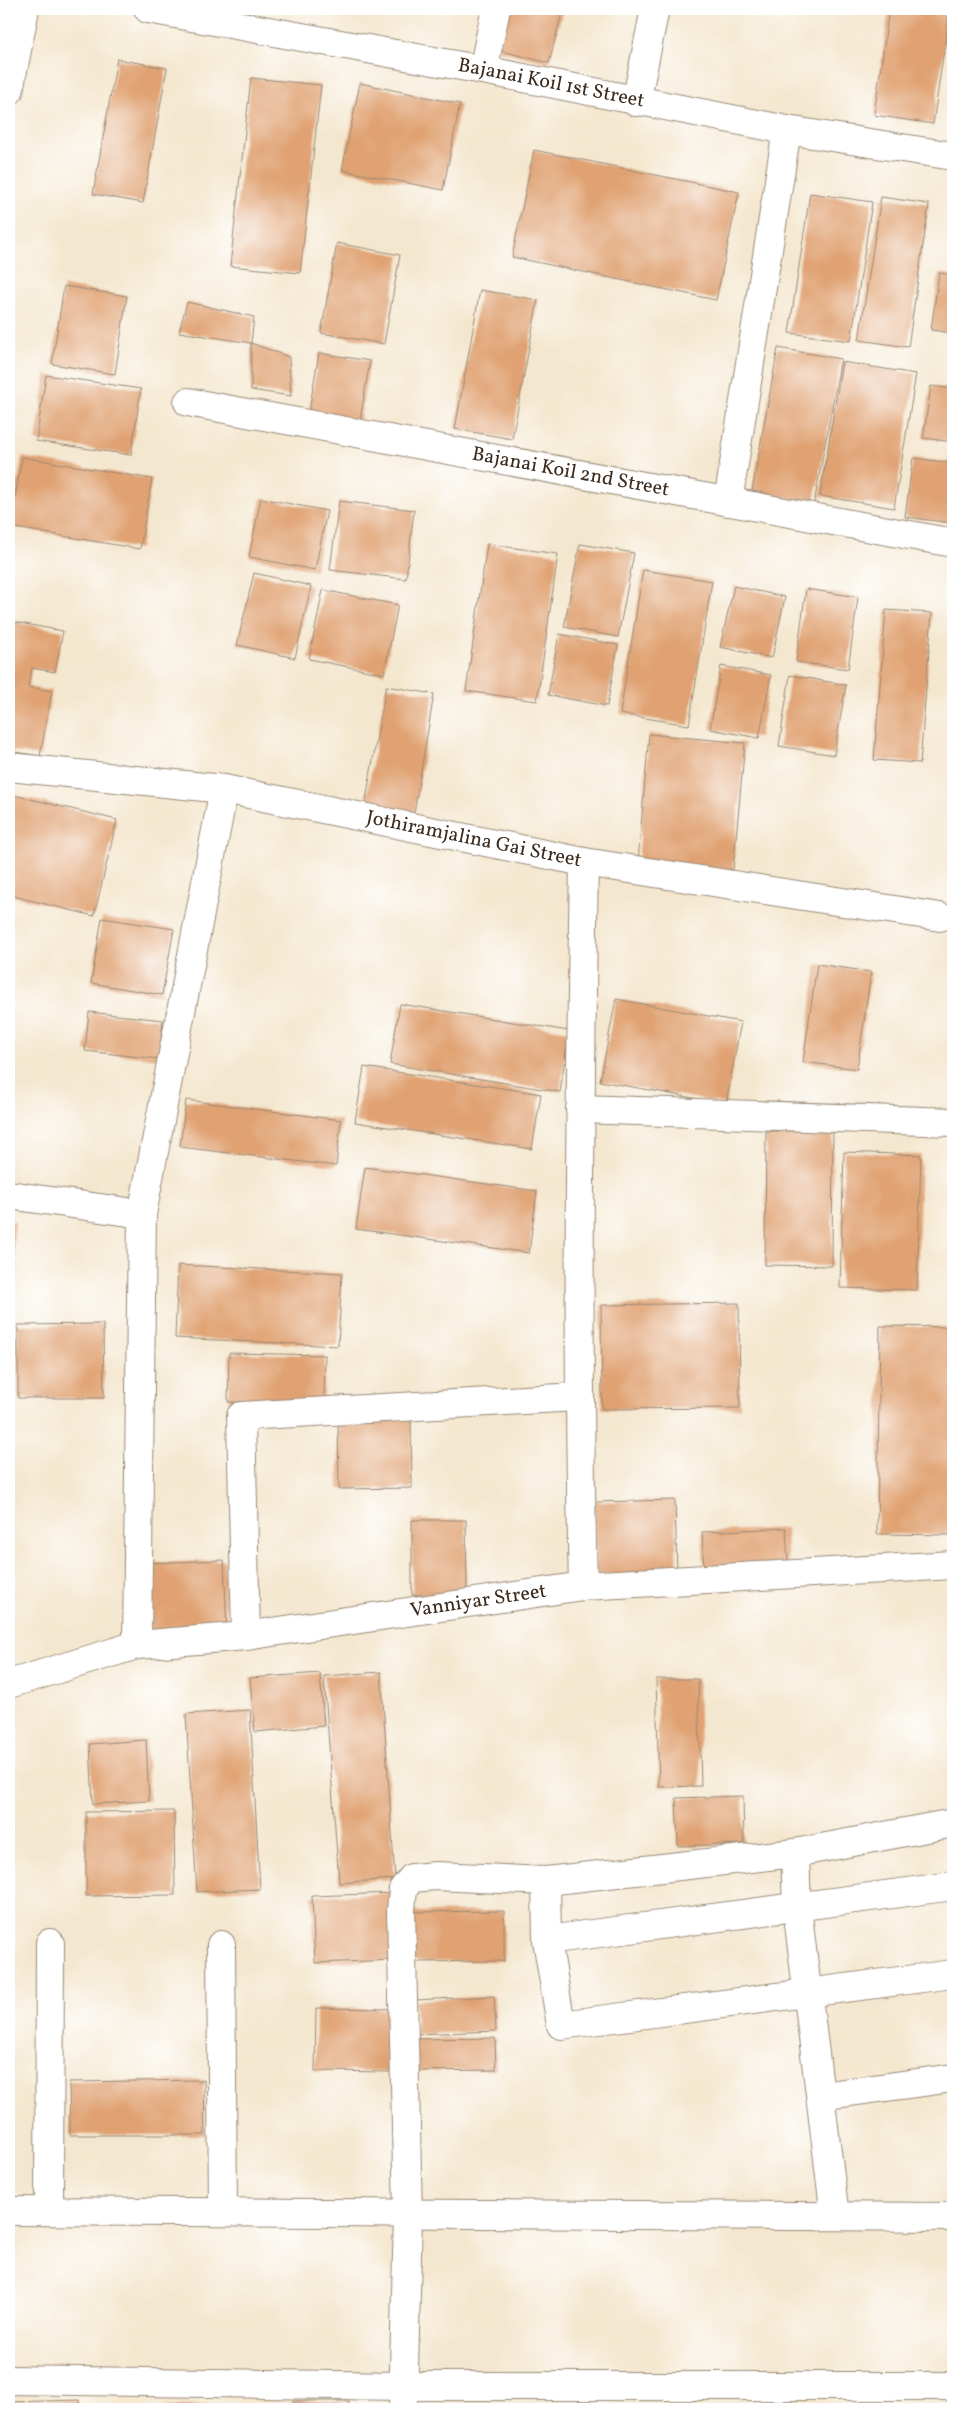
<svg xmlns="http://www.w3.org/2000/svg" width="962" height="2418" font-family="Vollkorn,serif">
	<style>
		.building { fill: #e0a272 }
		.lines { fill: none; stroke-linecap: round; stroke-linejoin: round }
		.street-casing { stroke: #988876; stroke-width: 30 }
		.secondary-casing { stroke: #988876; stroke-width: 30 }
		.street { stroke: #fff; stroke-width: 28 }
		.secondary { stroke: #fff; stroke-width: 28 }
		.labels { text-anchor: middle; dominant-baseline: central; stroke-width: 4; stroke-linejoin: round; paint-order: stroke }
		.street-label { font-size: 20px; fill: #3b2a1e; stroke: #fff }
	</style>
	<rect width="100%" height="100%" fill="#fff"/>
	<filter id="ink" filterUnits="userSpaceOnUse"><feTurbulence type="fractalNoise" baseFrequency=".02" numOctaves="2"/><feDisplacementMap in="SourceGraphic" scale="10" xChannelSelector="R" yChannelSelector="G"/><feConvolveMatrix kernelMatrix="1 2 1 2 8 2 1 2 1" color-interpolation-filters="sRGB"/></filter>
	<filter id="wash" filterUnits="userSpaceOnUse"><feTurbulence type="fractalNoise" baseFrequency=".0096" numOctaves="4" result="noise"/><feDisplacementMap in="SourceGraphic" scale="20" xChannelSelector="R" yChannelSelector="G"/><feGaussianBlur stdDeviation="1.12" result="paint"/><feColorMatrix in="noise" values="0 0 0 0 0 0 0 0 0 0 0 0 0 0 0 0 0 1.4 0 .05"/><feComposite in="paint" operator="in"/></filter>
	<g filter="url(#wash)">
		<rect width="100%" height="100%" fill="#f4e7cf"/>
		<g id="blocks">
			<!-- building -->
			<g class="building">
				<path d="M508 9H563L549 63 498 50Z"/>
				<path d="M889 9H950L933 124 874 115Z"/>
				<path d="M117 59 167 68 143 203 93 194Z"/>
				<path d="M251 78 321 85 300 273 230 266Z"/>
				<path d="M360 83 460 104 443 190 342 170Z"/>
				<path d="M534 150 739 192 716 300 512 257Z"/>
				<path d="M810 193 872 202 851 341 789 333Z"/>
				<path d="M881 197 929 204 908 347 859 340Z"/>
				<path d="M337 243 400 255 384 344 321 333Z"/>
				<path d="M939 273 953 275V333L931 330Z"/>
				<path d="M64 286 127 296 115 374 52 364Z"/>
				<path d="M480 290 538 300 512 439 455 429Z"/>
				<path d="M187 302 254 317 251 343 179 332Z"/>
				<path d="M251 343 289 357 291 396 251 390Z"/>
				<path d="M778 348 841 359 814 503 752 491Z"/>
				<path d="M319 353 370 361 359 426 308 417Z"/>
				<path d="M842 362 916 374 894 508 820 496Z"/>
				<path d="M46 375 141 389 131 455 36 441Z"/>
				<path d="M931 386 953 389V442L923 438Z"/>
				<path d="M22 457 152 479 140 549 10 527Z"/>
				<path d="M913 458 953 463V523L905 517Z"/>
				<path d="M261 498 327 511 315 570 249 557Z"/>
				<path d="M339 501 414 510 406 579 330 570Z"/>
				<path d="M487 544 558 554 537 701 466 691Z"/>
				<path d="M580 544 634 553 618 637 564 627Z"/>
				<path d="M643 570 712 581 689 725 620 714Z"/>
				<path d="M254 573 311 586 295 658 237 645Z"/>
				<path d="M734 586 785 597 772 658 720 647Z"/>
				<path d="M806 589 858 597 848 669 796 662Z"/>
				<path d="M323 590 398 605 384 674 309 659Z"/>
				<path d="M886 610 932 613 920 763 874 760Z"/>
				<path d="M9 621 63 631 55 672 32 668 28 687 52 691 40 756 9 751Z"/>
				<path d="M559 634 618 645 607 706 548 695Z"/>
				<path d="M721 666 771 675 759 738 710 729Z"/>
				<path d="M790 675 846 685 834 755 779 746Z"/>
				<path d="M386 686 434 694 414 813 365 805Z"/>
				<path d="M649 734 745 743 733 870 638 862Z"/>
				<path d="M14 795 117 820 94 916 9 895V818Z"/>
				<path d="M102 918 174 929 162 995 91 983Z"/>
				<path d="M817 964 871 972 857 1069 803 1062Z"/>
				<path d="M616 999 741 1022 726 1104 600 1081Z"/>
				<path d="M400 1004 569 1031 560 1092 390 1064Z"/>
				<path d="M89 1012 163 1020 159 1059 85 1051Z"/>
				<path d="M364 1067 541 1094 532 1149 355 1122Z"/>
				<path d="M186 1100 341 1120 336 1166 180 1147Z"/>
				<path d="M766 1131H833L832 1266 765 1265Z"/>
				<path d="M844 1152 921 1155 917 1290 840 1288Z"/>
				<path d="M365 1167 537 1191 529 1253 356 1229Z"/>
				<path d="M9 1221 15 1222 10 1286H9Z"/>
				<path d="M178 1265 342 1273 338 1346 175 1338Z"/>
				<path d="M739 1303 740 1408 602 1409 601 1305Z"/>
				<path d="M103 1324 104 1398H18V1325Z"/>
				<path d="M880 1326 953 1327V1535L877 1534Z"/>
				<path d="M229 1353 325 1355 324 1404 228 1402Z"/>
				<path d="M338 1420H411L412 1488 339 1489Z"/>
				<path d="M675 1500 677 1573 596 1575 594 1502Z"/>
				<path d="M412 1520H466L467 1595H412Z"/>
				<path d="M786 1528 788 1566 704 1571 702 1532Z"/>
				<path d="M224 1560 227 1634 147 1638 144 1563Z"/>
				<path d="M381 1672 395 1879 339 1883 324 1676Z"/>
				<path d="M320 1673 324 1726 255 1732 250 1678Z"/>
				<path d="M656 1679H698L701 1786 659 1787Z"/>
				<path d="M250 1710 260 1889 197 1892 186 1714Z"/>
				<path d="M146 1740 149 1801 93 1804 90 1744Z"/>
				<path d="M743 1796 744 1844 678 1846 676 1798Z"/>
				<path d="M174 1811 175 1895 86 1896V1812Z"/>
				<path d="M394 1893 396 1960 315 1963 312 1896Z"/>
				<path d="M504 1911V1961L413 1962V1912Z"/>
				<path d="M494 1996 496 2031 416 2034 415 2000Z"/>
				<path d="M316 2008 394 2009 393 2072 315 2071Z"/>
				<path d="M495 2038 496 2070 415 2071 414 2039Z"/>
				<path d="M204 2080 205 2135H70L69 2082Z"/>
				<path d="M79 2400V2409H9V2402Z"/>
				<rect x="293" y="2401" width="56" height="8"/>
				<path d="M224 2405V2409H166V2406Z"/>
			</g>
		</g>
	</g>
	<g filter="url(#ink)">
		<use href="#blocks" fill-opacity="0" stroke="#988876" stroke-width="1"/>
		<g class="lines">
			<!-- street casing -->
			<g class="street-casing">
				<g id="street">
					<path id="s1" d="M148 9 483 70 787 130 953 156"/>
					<path d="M483 70 496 9"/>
					<path d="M9 91 25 9"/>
					<path d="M636 102 655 9"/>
					<path id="s2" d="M188 402 953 543"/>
					<path d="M728 502 787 130"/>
					<path id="s3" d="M9 767 224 789 584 862 940 917"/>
					<path d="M580 1109 953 1122"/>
					<path d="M9 1195 142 1214"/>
					<path d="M583 1586C577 1345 580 1104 584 862"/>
					<path d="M246 1636 241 1416 578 1397"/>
					<path d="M137 1645 142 1214 224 789"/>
					<path d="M795 1853 797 1908 835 2216"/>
					<path d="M546 1881 547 1940 561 2025 953 1974"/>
					<path d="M547 1940 953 1886"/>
					<path d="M221 1945 223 2212"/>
					<path d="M821 2096 953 2078"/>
					<path d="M9 2211 953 2217"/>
					<path d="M49 2211 50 1943"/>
					<path d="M9 2380 404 2386H953"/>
					<path d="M403 2409 408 2214 401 1910 403 1889 412 1878 436 1876 546 1881 795 1853 953 1823"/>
				</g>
			</g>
			<!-- secondary casing -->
			<g class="secondary-casing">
				<g id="secondary">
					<path id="s4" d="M9 1684 137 1645 246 1636 583 1586 953 1565"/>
				</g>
			</g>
			<!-- street -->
			<use href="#street" class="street"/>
			<!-- secondary -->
			<use href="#secondary" class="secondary"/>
		</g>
	</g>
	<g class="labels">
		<!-- street labels -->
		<g class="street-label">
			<text stroke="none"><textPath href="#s1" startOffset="410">Bajanai Koil 1st Street</textPath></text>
			<text stroke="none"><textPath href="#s2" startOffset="389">Bajanai Koil 2nd Street</textPath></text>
			<text stroke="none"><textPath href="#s3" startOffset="471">Jothiramjalina Gai Street</textPath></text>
			<text stroke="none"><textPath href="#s4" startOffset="478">Vanniyar Street</textPath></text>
		</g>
	</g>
	<!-- margin -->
	<rect width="962" height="2418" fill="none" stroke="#fff" stroke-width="30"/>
</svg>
